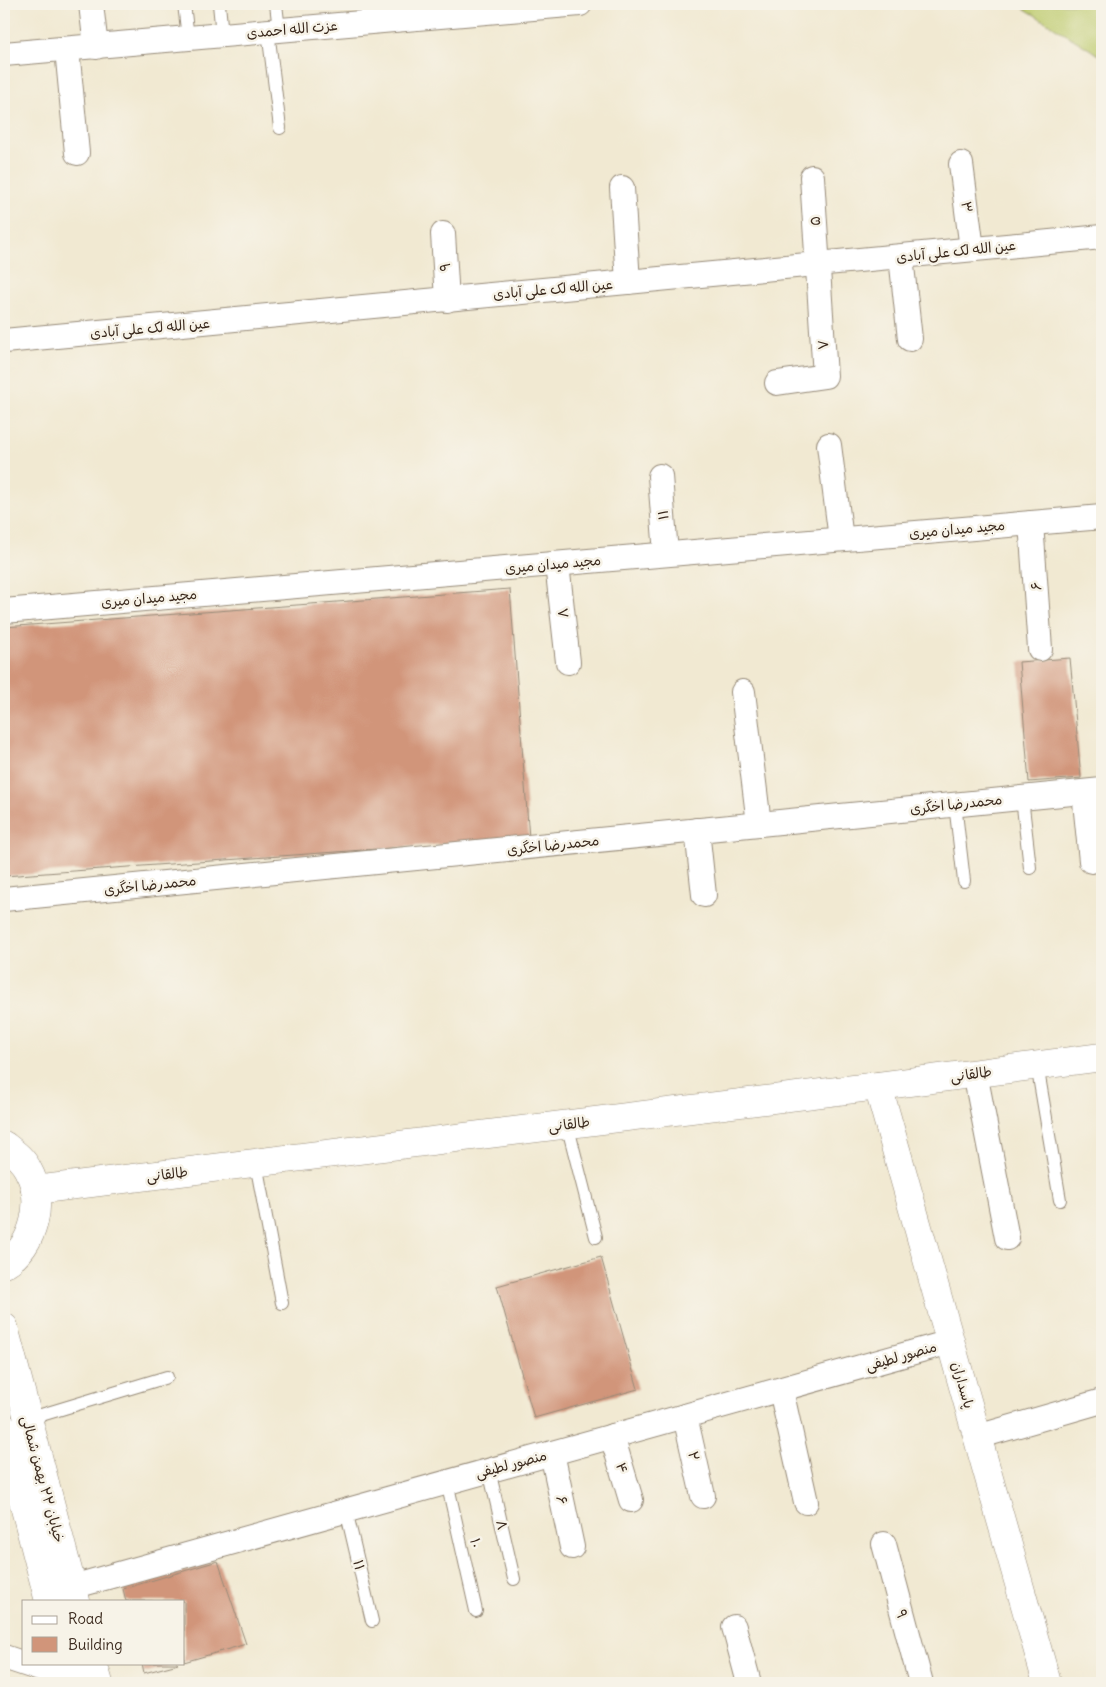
<svg xmlns="http://www.w3.org/2000/svg" width="1106" height="1687" font-family="Delius,'Playpen Sans Arabic',sans-serif">
	<style>
		.green { fill: #bdcb6d; stroke: #7c7a46 }
		.building { fill: #d1957a }
		.lines { fill: none; stroke-linecap: round; stroke-linejoin: round }
		.service-casing { stroke: #968a78; stroke-width: 14 }
		.minor-casing { stroke: #968a78; stroke-width: 26 }
		.tertiary-casing { stroke: #968a78; stroke-width: 29 }
		.service { stroke: #fff; stroke-width: 12 }
		.minor { stroke: #fff; stroke-width: 24 }
		.tertiary { stroke: #fff; stroke-width: 28 }
		.labels { text-anchor: middle; dominant-baseline: central; stroke-width: 5; stroke-linejoin: round; paint-order: stroke }
		.street-label { font-size: 14px; fill: #3b2a1e; stroke: #f7f3e8 }
	</style>
	<rect width="100%" height="100%" fill="#f7f3e8"/>
	<filter id="ink" filterUnits="userSpaceOnUse"><feTurbulence type="fractalNoise" baseFrequency=".02" numOctaves="2"/><feDisplacementMap in="SourceGraphic" scale="10" xChannelSelector="R" yChannelSelector="G"/><feConvolveMatrix kernelMatrix="1 2 1 2 8 2 1 2 1" color-interpolation-filters="sRGB"/></filter>
	<filter id="wash" filterUnits="userSpaceOnUse"><feTurbulence type="fractalNoise" baseFrequency=".0096" numOctaves="4" result="noise"/><feDisplacementMap in="SourceGraphic" scale="20" xChannelSelector="R" yChannelSelector="G"/><feGaussianBlur stdDeviation="1.12" result="paint"/><feColorMatrix in="noise" values="0 0 0 0 0 0 0 0 0 0 0 0 0 0 0 0 0 1.4 0 .05"/><feComposite in="paint" operator="in"/></filter>
	<g filter="url(#wash)">
		<rect width="100%" height="100%" fill="#f1e9d2"/>
		<!-- green -->
		<path class="green" d="M1017 4H1102V57Z"/>
		<g id="blocks">
			<!-- building -->
			<g class="building">
				<path d="M510 589 529 838 4 876V627Z"/>
				<path d="M1070 658 1081 778 1029 782 1019 662Z"/>
				<path d="M601 1257 638 1389 534 1418 497 1286Z"/>
				<path d="M218 1561 246 1644 184 1662V1601H126L123 1589Z"/>
				<path d="M142 1663H177L178 1664 144 1673Z"/>
			</g>
		</g>
	</g>
	<g filter="url(#ink)">
		<use href="#blocks" fill-opacity="0" stroke="#968a78" stroke-width="1"/>
		<g class="lines">
			<!-- service casing -->
			<g class="service-casing">
				<g id="service">
					<path d="M184 4 188 38"/>
					<path d="M219 4 222 35"/>
					<path d="M276 4 279 30"/>
					<path d="M268 31 280 128"/>
					<path d="M1022 798 1030 868"/>
					<path d="M955 804 964 881"/>
					<path d="M1037 1065 1060 1200"/>
					<path d="M567 1124 596 1237"/>
					<path d="M256 1163 282 1303"/>
					<path d="M28 1419 167 1377"/>
					<path d="M489 1470 514 1579"/>
					<path d="M447 1482 476 1611"/>
					<path d="M346 1510 372 1621"/>
				</g>
			</g>
			<!-- minor casing -->
			<g class="minor-casing">
				<g id="minor">
					<path d="M91 4 96 47"/>
					<path d="M67 49 77 153"/>
					<path d="M4 54 580 4"/>
					<path d="M961 164 972 249"/>
					<path d="M622 188 628 282"/>
					<path d="M443 234 447 300"/>
					<path d="M901 257 910 339"/>
					<path d="M4 341 1102 237"/>
					<path d="M777 383 825 376 812 177"/>
					<path d="M829 445 841 539"/>
					<path d="M660 476 666 554"/>
					<path d="M1031 523 1040 649"/>
					<path d="M557 564 568 662"/>
					<path d="M4 611 1102 517"/>
					<path d="M743 692 759 824"/>
					<path d="M1084 792 1091 861"/>
					<path d="M697 830 704 895"/>
					<path d="M4 899 1102 790"/>
					<path d="M975 1073 1007 1238"/>
					<path d="M781 1390 806 1502"/>
					<path d="M685 1416 703 1496"/>
					<path d="M612 1436 631 1500"/>
					<path d="M977 1437 1102 1401"/>
					<path d="M552 1453 572 1547"/>
					<path d="M884 1544 921 1683"/>
					<path d="M72 1587 950 1342"/>
					<path d="M734 1627 749 1683"/>
					<path d="M4 1657 70 1679"/>
				</g>
			</g>
			<!-- tertiary casing -->
			<g class="tertiary-casing">
				<g id="tertiary">
					<path d="M878 1086 1047 1683"/>
					<path d="M4 1145C13 1152 23 1159 28 1170 45 1200 35 1246 4 1264"/>
					<path d="M35 1190 878 1086 1102 1057"/>
					<path d="M4 1327 76 1601"/>
					<path d="M4 1428 49 1601"/>
					<path d="M66 1663 71 1683"/>
					<path d="M93 1663 99 1683"/>
				</g>
			</g>
			<!-- service -->
			<use href="#service" class="service"/>
			<!-- minor -->
			<use href="#minor" class="minor"/>
			<!-- tertiary -->
			<use href="#tertiary" class="tertiary"/>
		</g>
	</g>
	<g class="labels">
		<!-- street labels -->
		<g class="street-label">
			<text transform="translate(292 29) rotate(-5)">عزت الله احمدی</text>
			<text transform="translate(967 207) rotate(82)">۳</text>
			<text transform="translate(815 221) rotate(-94)">۵</text>
			<text transform="translate(956 251) rotate(-6)">عین الله لک علی آبادی</text>
			<text transform="translate(445 267) rotate(-94)">۹</text>
			<text transform="translate(553 289) rotate(-5)">عین الله لک علی آبادی</text>
			<text transform="translate(150 328) rotate(-5)">عین الله لک علی آبادی</text>
			<text transform="translate(823 345) rotate(-94)">۷</text>
			<text transform="translate(663 515) rotate(-95)">۱۱</text>
			<text transform="translate(957 529) rotate(-5)">مجید میدان میری</text>
			<text transform="translate(553 564) rotate(-5)">مجید میدان میری</text>
			<text transform="translate(1036 586) rotate(-94)">۶</text>
			<text transform="translate(149 598) rotate(-5)">مجید میدان میری</text>
			<text transform="translate(563 613) rotate(-97)">۸</text>
			<text transform="translate(956 804) rotate(-6)">محمدرضا اخگری</text>
			<text transform="translate(553 845) rotate(-6)">محمدرضا اخگری</text>
			<text transform="translate(150 885) rotate(-6)">محمدرضا اخگری</text>
			<text transform="translate(971 1074) rotate(-8)">طالقانی</text>
			<text transform="translate(569 1124) rotate(-7)">طالقانی</text>
			<text transform="translate(167 1174) rotate(-7)">طالقانی</text>
			<text transform="translate(901 1356) rotate(-16)">منصور لطیفی</text>
			<text transform="translate(963 1385) rotate(74)">پاسداران</text>
			<text transform="translate(694 1456) rotate(77)">۲</text>
			<text transform="translate(511 1464) rotate(-15)">منصور لطیفی</text>
			<text transform="translate(622 1468) rotate(74)">۴</text>
			<text transform="translate(43 1479) rotate(75)">خیابان ۲۲ بهمن شمالی</text>
			<text transform="translate(562 1500) rotate(78)">۶</text>
			<text transform="translate(502 1525) rotate(77)">۸</text>
			<text transform="translate(476 1543) rotate(77)">۱۰</text>
			<text transform="translate(359 1565) rotate(76)">۱۱</text>
			<text transform="translate(902 1614) rotate(75)">۹</text>
		</g>
	</g>
	<!-- margin -->
	<rect width="1106" height="1687" fill="none" stroke="#f7f3e8" stroke-width="20"/>
	<!-- legend -->
	<rect x="22" y="1600" width="162" height="65" fill="#f7f3e8" stroke="#aca397"/>
	<rect x="32" y="1616" width="25" height="8" fill="#ffffff" stroke="#aca397"/>
	<text x="68" y="1624" font-size="15" fill="#3b2a1e">Road</text>
	<rect x="32" y="1637" width="25" height="15" fill="#d1957a" stroke="#aca397"/>
	<text x="68" y="1650" font-size="15" fill="#3b2a1e">Building</text>
</svg>
